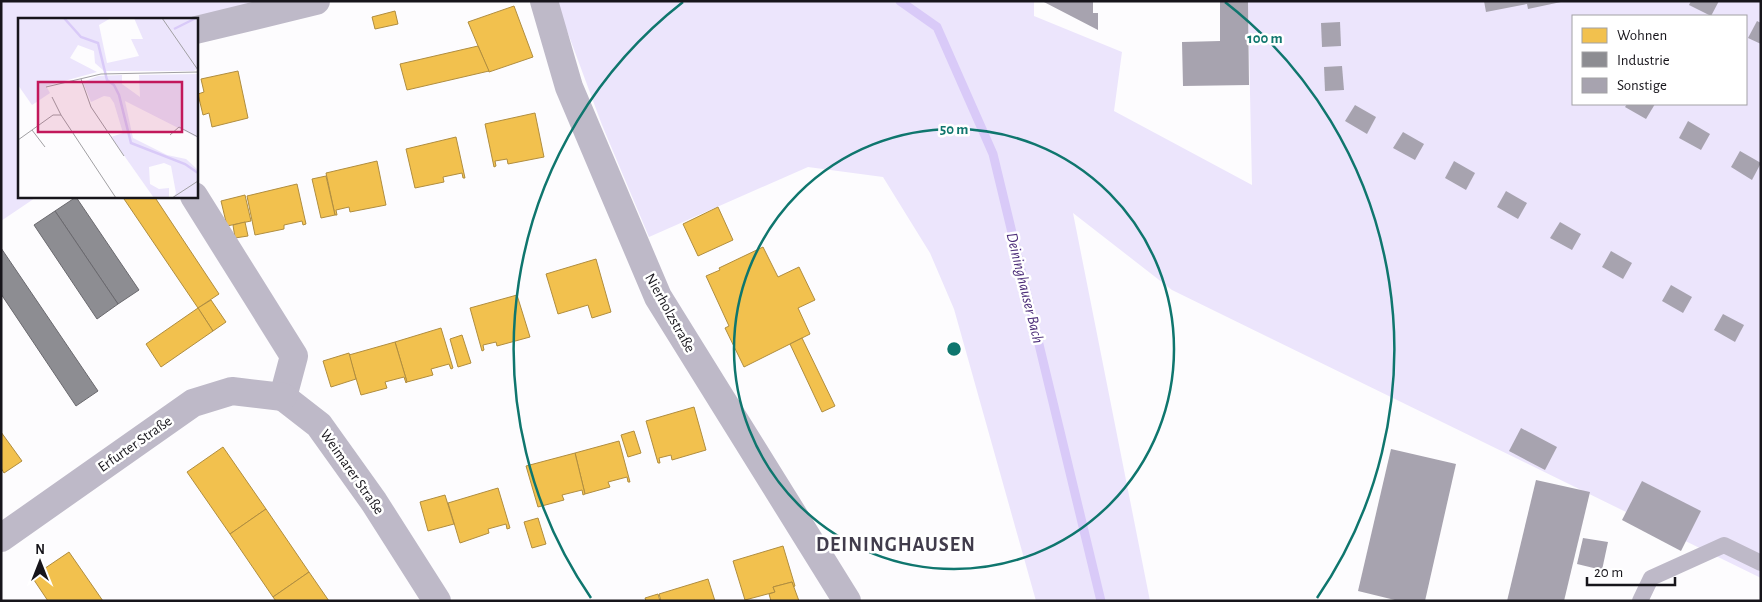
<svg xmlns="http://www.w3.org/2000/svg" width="1762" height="602" font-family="'Alegreya Sans',sans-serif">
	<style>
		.green { fill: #ece5fc; fill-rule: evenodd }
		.homes { fill: #f2c14e; stroke: #b08d3f }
		.industry { fill: #8d8d92; stroke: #6a696e }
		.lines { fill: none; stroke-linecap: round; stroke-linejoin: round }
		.stream { stroke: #d9caf8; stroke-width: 9 }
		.building { fill: #a7a3af }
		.service { stroke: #beb9c8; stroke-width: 16 }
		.minor { stroke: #beb9c8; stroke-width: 28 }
		.ring { fill: none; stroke: #0f766e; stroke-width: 2.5 }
		.labels { text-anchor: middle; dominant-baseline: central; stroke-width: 5; stroke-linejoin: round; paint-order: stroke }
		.street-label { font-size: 15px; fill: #17151b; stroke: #fff }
		.water-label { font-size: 16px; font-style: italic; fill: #4d2e79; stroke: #fff }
		.district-label { font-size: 20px; font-weight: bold; letter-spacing: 1px; fill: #413c4c; stroke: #fff }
		.inset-river { fill: none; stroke: #d9caf8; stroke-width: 2.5 }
		.inset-road { fill: none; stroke: #a1a0a3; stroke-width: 1 }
		.view { fill: #c2185b; fill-opacity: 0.15; stroke: #c2185b; stroke-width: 2.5 }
		.inset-edge { fill: none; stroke: #17151b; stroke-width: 2.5 }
		.centre { fill: #0f766e; stroke: #fff; stroke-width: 2.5 }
		.ring-label { font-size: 15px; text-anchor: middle; font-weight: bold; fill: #0f766e; stroke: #fff; stroke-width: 5; stroke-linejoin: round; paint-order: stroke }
	</style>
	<rect width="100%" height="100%" fill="#fdfcfe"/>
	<!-- green -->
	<g class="green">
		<path d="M1 1H284L196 19H19V196H38L1 221Z"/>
		<path d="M556 1H1034V16L1122 52 1114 111 1252 185 1248 1H1761V578L1172 290 1073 213 1150 601H1036L954 309 930 253 883 177 808 167 649 237 602 125ZM1573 16H1746V104H1573Z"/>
	</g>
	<!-- homes -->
	<g class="homes">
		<path d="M514 6 533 57 489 72 468 22Z"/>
		<path d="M395 11 398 24 375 29 372 17Z"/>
		<path d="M478 46 489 71 407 90 400 64Z"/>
		<path d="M238 71 248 118 212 127 209 113 203 115 198 94 204 92 201 79Z"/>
		<path d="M535 113 544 157 508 164 507 159 495 161 496 166 494 167 485 124Z"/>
		<path d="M456 137 465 178H463L462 173 443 177 444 182 415 188 406 149Z"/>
		<path d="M377 161 386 205 350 212 349 207 336 210 337 215H335L326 173Z"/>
		<path d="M326 176 335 215 321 218 312 179Z"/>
		<path d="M297 184 306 224 303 225 302 221 284 225V229L255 235 247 196Z"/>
		<path d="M245 195 251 221 227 226 221 201Z"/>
		<path d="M122 196H154L219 294 198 308Z"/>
		<path d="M718 207 733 240 698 256 683 224Z"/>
		<path d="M245 222 248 236 235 238 233 225Z"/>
		<path d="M763 247 778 277 799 267 815 300 798 308 810 334 744 367 725 328 729 326 706 276 720 270 719 268Z"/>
		<path d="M596 259 611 312 592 318 588 305 558 314 546 274Z"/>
		<path d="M517 295 530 337 497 346 496 342 483 345 484 350 482 351 470 308Z"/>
		<path d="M211 300 226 322 213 331 198 308Z"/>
		<path d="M198 308 213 331 161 367 146 344Z"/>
		<path d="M441 328 453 368 451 369 449 364 431 369 433 375 407 382 395 342Z"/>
		<path d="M462 335 471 363 458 367 450 339Z"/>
		<path d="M802 338 835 406 822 412 790 344Z"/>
		<path d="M395 342 407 382 406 383 404 377 385 382 387 388 361 395 349 355Z"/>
		<path d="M349 353 356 379 331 387 323 361Z"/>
		<path d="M694 407 706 450 672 460 671 455 659 458 660 463H658L646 421Z"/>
		<path d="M634 431 641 453 628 457 621 435Z"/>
		<path d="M1 432 22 461 4 473 1 468Z"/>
		<path d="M619 441 630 482H628L627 477 608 482 610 487 585 494 575 453Z"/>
		<path d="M223 447 266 509 230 534 187 472Z"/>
		<path d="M575 453 585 494 583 495 582 490 562 495 564 500 538 507 526 466Z"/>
		<path d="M498 488 510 528 507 529 506 524 488 529 489 533 460 543 448 503Z"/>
		<path d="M445 495 454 524 428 531 420 502Z"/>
		<path d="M266 509 309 572 273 597 230 534Z"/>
		<path d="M538 518 546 544 532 548 524 522Z"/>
		<path d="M783 546 795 586 793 587 792 582 773 587 775 592 745 600 733 561Z"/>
		<path d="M69 552 103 601H48L32 577Z"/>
		<path d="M309 572 329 601H276L273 597Z"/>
		<path d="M708 579 715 601H661L659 594Z"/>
		<path d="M792 582 799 601H771L769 594 775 592 773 587Z"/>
		<path d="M658 594 660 601H646L645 598Z"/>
	</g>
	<!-- industry -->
	<g class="industry">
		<path d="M76 197 139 290 118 304 55 211Z"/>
		<path d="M55 211 118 304 97 319 34 225Z"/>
		<path d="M1 248 98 391 76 406 1 294Z"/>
	</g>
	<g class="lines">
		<!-- stream -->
		<path class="stream" d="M900 1 937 27 993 154 1101 601"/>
	</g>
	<!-- building -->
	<g class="building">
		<path d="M1042 1H1093V13H1098V30Z"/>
		<path d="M1220 1H1248L1249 85 1183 86 1182 42 1220 41Z"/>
		<path d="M1484 1H1561V2L1528 9 1527 4 1486 12Z"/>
		<path d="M1691 1H1719L1711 16 1689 5Z"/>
		<path d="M1757 21 1761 23V44L1748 38Z"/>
		<path d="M1340 22 1341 46 1322 47 1321 23Z"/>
		<path d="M1342 66 1344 90 1325 91 1324 67Z"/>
		<path d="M1627 104H1655L1646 119 1625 107Z"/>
		<path d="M1355 105 1376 117 1367 134 1345 121Z"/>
		<path d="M1688 121 1710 134 1701 150 1679 138Z"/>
		<path d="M1403 132 1424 144 1415 160 1393 148Z"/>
		<path d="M1740 151 1761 163 1752 180 1731 167Z"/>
		<path d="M1454 161 1475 173 1466 190 1445 178Z"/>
		<path d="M1506 191 1527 203 1518 219 1497 207Z"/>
		<path d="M1560 222 1581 234 1572 250 1550 238Z"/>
		<path d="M1611 251 1632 263 1623 279 1602 267Z"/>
		<path d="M1671 285 1692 297 1683 313 1662 301Z"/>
		<path d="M1723 314 1744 325 1735 342 1714 330Z"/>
		<path d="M1521 428 1557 447 1545 470 1509 451Z"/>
		<path d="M1391 449 1456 464 1425 601H1399L1358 591Z"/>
		<path d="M1536 480 1590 492 1564 601H1507Z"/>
		<path d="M1642 481 1701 511 1681 551 1622 520Z"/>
		<path d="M1583 538 1608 542 1602 570 1577 564Z"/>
	</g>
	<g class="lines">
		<!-- service -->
		<path class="service" d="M1640 601 1651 578 1724 545 1761 563"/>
		<!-- minor -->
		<g class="minor">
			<path d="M544 1 569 87 658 297 847 601"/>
			<path d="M196 30 316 1"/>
			<path d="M194 196 294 356 283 397"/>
			<path d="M283 397 319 425 374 502 437 601"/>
			<path d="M1 538 193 403 232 391 283 397"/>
		</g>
	</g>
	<!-- distance rings -->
	<g class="ring">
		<circle cx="954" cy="349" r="220"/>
		<path d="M591 598A440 440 0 0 1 683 2M1225 2A440 440 0 0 1 1317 598"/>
	</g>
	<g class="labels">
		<!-- street labels -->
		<g class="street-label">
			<text transform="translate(670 313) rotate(61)">Nierholzstraße</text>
			<text transform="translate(135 444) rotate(-35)">Erfurter Straße</text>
			<text transform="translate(352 472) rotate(55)">Weimarer Straße</text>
		</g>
		<!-- water labels -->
		<g class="water-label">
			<text transform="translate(1025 288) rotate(76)">Deininghauser Bach</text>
		</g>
		<!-- district labels -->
		<g class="district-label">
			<text x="896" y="545">DEININGHAUSEN</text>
		</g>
	</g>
	<!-- overview -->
	<g transform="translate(18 18)">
		<rect width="180" height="180" fill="#fdfcfe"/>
		<path d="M0 0H93L81 7 89 45 121 38 113 21H125L116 0H142L144 3 143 0H180V50L176 53H86L77 45 76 33 60 27 52 40 79 54 28 68 32 75 14 87 0 67ZM180 56V120L107 83 115 120 149 137 168 141 180 152V180H155L158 175 153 148 146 145 131 149 132 166 141 171 151 170V180H136L93 119 105 115 96 85 92 79 86 78 73 84 65 64 80 58 104 57V66L122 79 121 57Z" fill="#ece5fc"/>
		<path class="inset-river" d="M46 0 63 19 80 25 89 62 96 67 101 77 113 125 167 146 180 155M156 11 178 0"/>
		<path class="inset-road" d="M144 0 180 52M63 61 73 89 106 138M28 69 83 56 180 54M34 79 43 97 98 180M14 112 27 129M152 117 161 109 180 119M0 122 35 97H43M154 180 180 163"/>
		<path class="view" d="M20 64H164V114H20Z"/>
		<rect width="180" height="180" class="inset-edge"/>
	</g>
	<circle cx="954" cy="349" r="8" class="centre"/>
	<g class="ring-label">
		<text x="1265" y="43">100 m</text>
		<text x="954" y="134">50 m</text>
	</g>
	<!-- border -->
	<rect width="1762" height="602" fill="none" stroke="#17151b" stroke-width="5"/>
	<!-- legend -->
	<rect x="1572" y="15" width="175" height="90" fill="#ffffff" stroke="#a2a1a4"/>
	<rect x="1582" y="28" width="25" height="15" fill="#f2c14e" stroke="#a2a1a4"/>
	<text x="1617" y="40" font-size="15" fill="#17151b">Wohnen</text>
	<rect x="1582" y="52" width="25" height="15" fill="#8d8d92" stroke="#a2a1a4"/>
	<text x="1617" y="65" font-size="15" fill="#17151b">Industrie</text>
	<rect x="1582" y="78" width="25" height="15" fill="#a7a3af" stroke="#a2a1a4"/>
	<text x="1617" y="90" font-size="15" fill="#17151b">Sonstige</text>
	<!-- north arrow -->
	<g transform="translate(40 562)" stroke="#ffffff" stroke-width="4" paint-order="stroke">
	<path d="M0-4L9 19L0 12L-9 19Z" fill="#17151b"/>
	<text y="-8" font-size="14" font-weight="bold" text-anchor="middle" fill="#17151b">N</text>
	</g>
	<!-- scale -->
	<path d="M1587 577v8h88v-8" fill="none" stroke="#17151b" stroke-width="2.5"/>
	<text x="1594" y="577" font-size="15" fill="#17151b" stroke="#ffffff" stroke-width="4" paint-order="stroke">20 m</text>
</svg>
